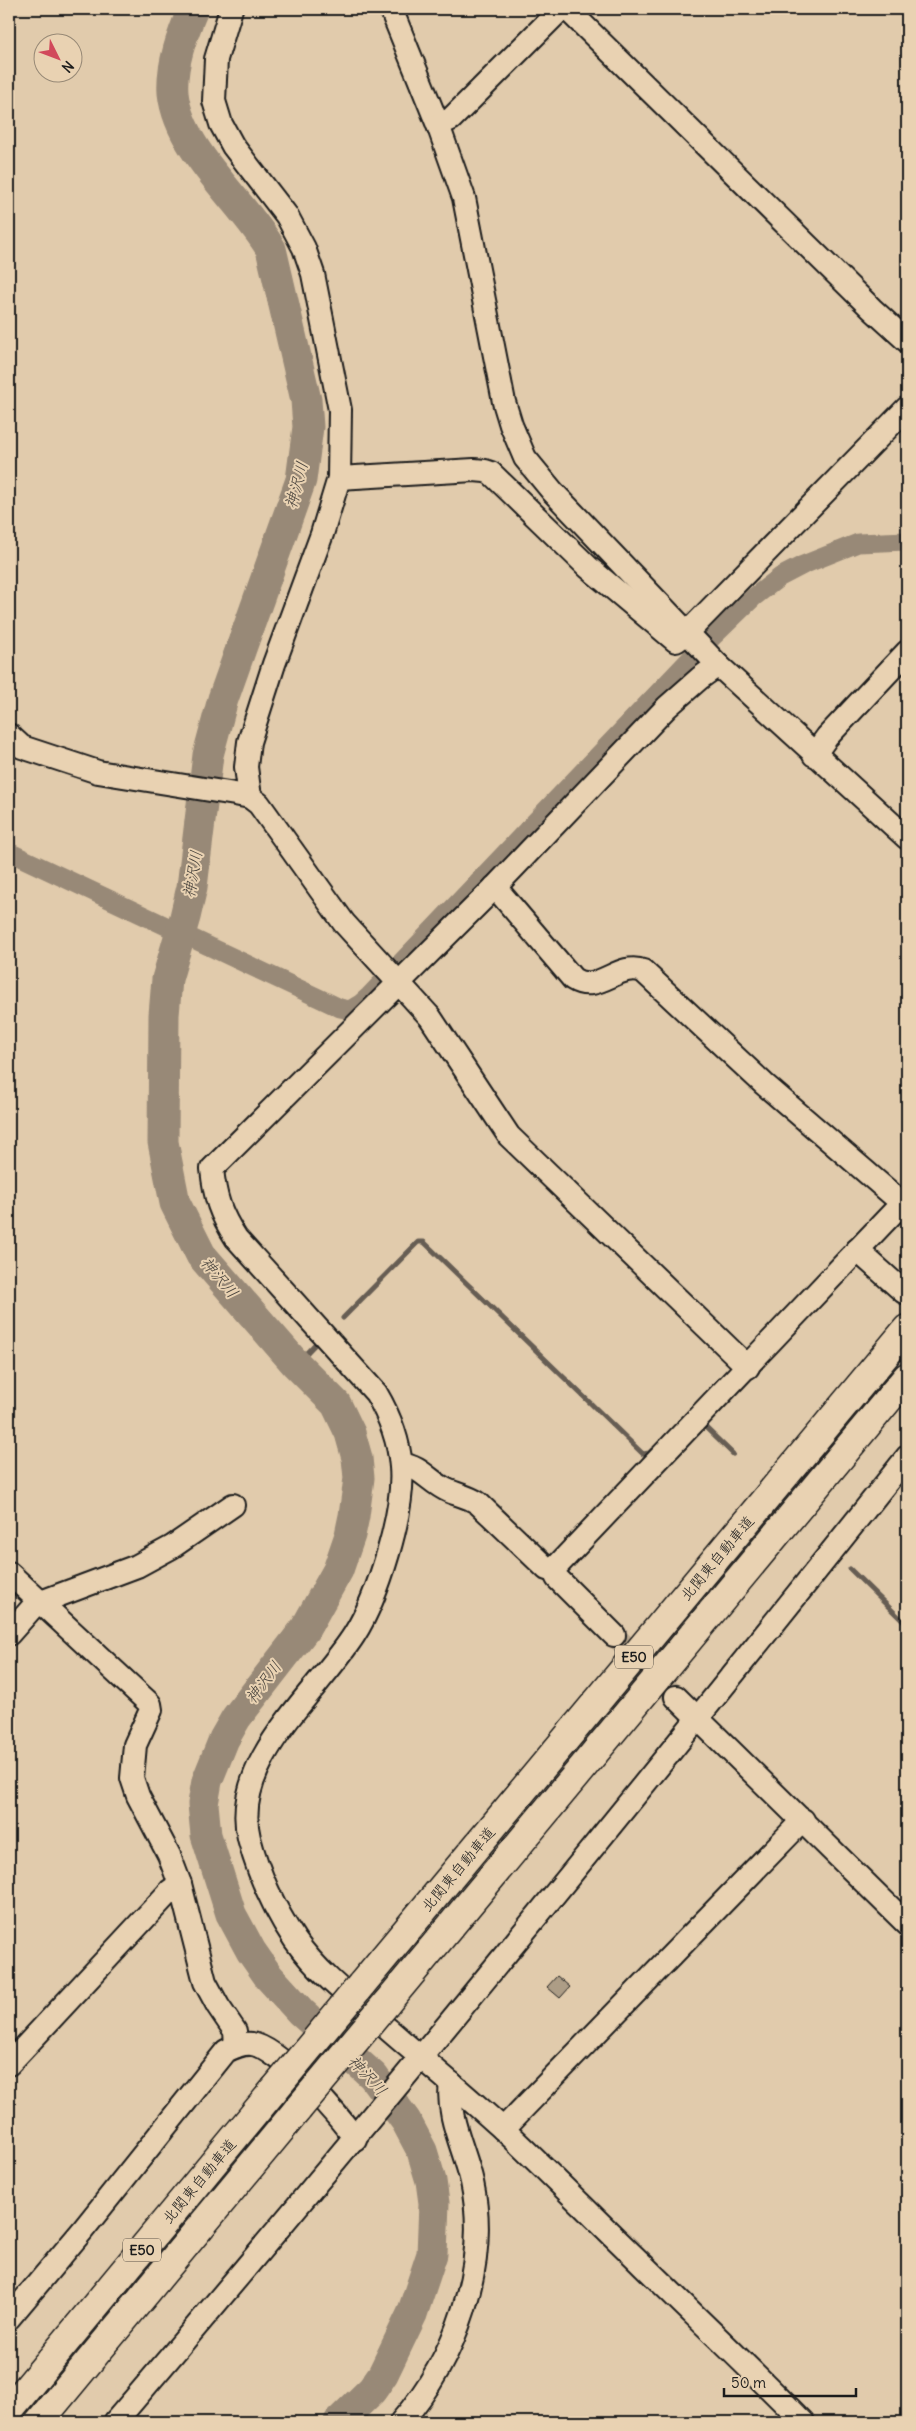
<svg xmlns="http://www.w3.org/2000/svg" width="916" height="2431" font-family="Delius,'Klee One',sans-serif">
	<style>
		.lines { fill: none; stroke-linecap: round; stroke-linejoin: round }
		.stream { stroke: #665d53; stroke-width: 5 }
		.canal { stroke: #988977; stroke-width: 19 }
		.river { stroke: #988977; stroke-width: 31 }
		.building { fill: #ad9d86; stroke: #1c1c1c }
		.minor-tunnel { stroke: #baa88f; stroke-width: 22; stroke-dasharray: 22 11; stroke-linecap: butt }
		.minor-casing { stroke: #1c1c1c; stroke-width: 26 }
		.highway-casing { stroke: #1c1c1c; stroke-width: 31 }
		.minor { stroke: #e9d2b2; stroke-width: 22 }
		.highway { stroke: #e9d2b2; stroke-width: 28 }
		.highway-bridge-casing { stroke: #1c1c1c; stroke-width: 31; stroke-linecap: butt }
		.highway-bridge { stroke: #e9d2b2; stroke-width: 28 }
		.labels { text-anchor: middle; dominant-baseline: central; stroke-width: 4; stroke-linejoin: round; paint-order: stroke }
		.shield { fill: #e9d2b2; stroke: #5a5349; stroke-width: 1 }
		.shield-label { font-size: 14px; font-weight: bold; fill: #1c1c1c }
		.street-label { font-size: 15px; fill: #1c1c1c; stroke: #e9d2b2 }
		.water-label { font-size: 16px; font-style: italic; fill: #47423c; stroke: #e9d2b2 }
	</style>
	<rect width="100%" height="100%" fill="#e1cbac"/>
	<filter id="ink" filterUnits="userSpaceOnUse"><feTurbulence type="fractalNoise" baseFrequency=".02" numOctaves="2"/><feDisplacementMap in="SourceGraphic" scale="10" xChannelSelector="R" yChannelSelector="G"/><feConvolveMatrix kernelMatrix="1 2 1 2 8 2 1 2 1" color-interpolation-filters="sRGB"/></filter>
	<g filter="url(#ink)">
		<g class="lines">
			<!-- stream -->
			<g class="stream">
				<path d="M343 1318 418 1242H424L643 1454 649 1453 652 1450"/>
				<path d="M296 1364 319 1340"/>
				<path d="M701 1423 733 1454"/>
				<path d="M850 1569 907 1625"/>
			</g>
			<!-- canal -->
			<path class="canal" d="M9 852 340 1008 350 1010 360 1004 369 996 690 659 754 597 780 577 803 565 858 543 907 541"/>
			<!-- river -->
			<path class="river" d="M193 9C182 35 171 65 173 93 179 151 243 201 271 249L306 400 308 427 301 480 223 699 208 755 192 887 185 917 167 979 164 1015 163 1142 175 1203 201 1255 296 1364 336 1404 350 1433 357 1458 359 1478 354 1516 350 1535 338 1570 305 1629 236 1718 224 1739 207 1781 203 1804 206 1835 231 1914 251 1951 269 1977 301 2012 373 2076 406 2121 422 2151 431 2181 434 2203 432 2254 412 2314 383 2374 372 2390 339 2422"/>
		</g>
		<!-- building -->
		<path class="building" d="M557 1976 570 1987 560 1998 547 1987Z"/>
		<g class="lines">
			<!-- minor-tunnel -->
			<path class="minor-tunnel" d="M614 1635 676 1697"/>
			<!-- minor casing -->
			<g class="minor-casing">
				<g id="minor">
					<path d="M231 9 216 59 214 101 221 124 233 146 287 216 304 248 313 274 340 410 339 478 322 534 274 664 249 742 246 767 250 797"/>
					<path d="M391 9 438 125 464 198 504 402 511 425 525 458 553 492 718 665 907 838"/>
					<path d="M567 9 872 309 907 341"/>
					<path d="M438 125 451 119 561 9"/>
					<path d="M339 478 474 470 485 471 491 473 588 567 676 641 687 633 907 408"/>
					<path d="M718 665 700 678 667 707 495 887 212 1169C215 1198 220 1213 236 1238L376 1393C389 1415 399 1441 401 1467 405 1511 378 1597 354 1635 317 1693 230 1762 249 1838 258 1873 275 1910 295 1940 320 1976 356 2002 389 2030 427 2063 466 2095 503 2129 551 2174 597 2221 644 2266 697 2318 751 2369 803 2422"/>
					<path d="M9 735 22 747 98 772 235 794 250 797 259 804 344 923 430 1017 509 1136 748 1367"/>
					<path d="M814 755 827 737 907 652"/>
					<path d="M495 887 573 979C598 995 619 961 643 971L764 1084 902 1203"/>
					<path d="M857 1250 904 1292"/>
					<path d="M401 1464C422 1467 430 1483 449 1491 459 1495 469 1497 478 1503L547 1569 554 1571"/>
					<path d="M9 1573 150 1704 151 1710 135 1745 132 1778 138 1796 169 1855 180 1884 205 1982 218 2006 235 2031 236 2046"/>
					<path d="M9 1634 32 1608 41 1602 137 1566 172 1547 233 1505"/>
					<path d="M614 1635 557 1578 554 1571 556 1567 907 1198"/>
					<path d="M676 1697 907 1924"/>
					<path d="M9 2064 170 1891 180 1884"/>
					<path d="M503 2129 803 1820"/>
					<path d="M9 2318 82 2231 226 2051C234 2047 242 2043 252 2044 279 2048 340 2116 355 2139"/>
					<path d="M115 2422C385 2106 648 1782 907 1457"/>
					<path d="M401 2422C455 2360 490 2265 472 2182 465 2150 446 2116 451 2083"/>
				</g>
			</g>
			<!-- highway casing -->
			<g class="highway-casing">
				<g id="highway">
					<path d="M361 1985 907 1329"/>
					<path d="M385 2005 907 1377"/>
					<path d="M9 2410 274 2090"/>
					<path d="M39 2422 298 2109"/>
				</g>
			</g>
			<!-- minor -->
			<use href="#minor" class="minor"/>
			<!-- highway -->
			<use href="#highway" class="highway"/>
			<!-- highway-bridge casing -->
			<g class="highway-bridge-casing">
				<g id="highway-bridge">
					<path d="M274 2090 361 1985"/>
					<path d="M298 2109 385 2005"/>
				</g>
			</g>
			<!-- highway-bridge -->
			<use href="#highway-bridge" class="highway-bridge"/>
		</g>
	</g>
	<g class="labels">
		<!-- shield labels -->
		<g class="shield">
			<rect x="615" y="1645.5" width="38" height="23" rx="4"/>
			<rect x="123" y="2238.5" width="38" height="23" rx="4"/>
		</g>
		<g class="shield-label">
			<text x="634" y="1657">E50</text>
			<text x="142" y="2250">E50</text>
		</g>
		<!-- street labels -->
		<g class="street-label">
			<text transform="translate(717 1558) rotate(-50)">北関東自動車道</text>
			<text transform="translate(458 1869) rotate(-50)">北関東自動車道</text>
			<text transform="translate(199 2181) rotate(-50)">北関東自動車道</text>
		</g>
		<!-- water labels -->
		<g class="water-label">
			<text transform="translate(296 485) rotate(-75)">神沢川</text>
			<text transform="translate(192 874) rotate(-80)">神沢川</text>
			<text transform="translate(220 1277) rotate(50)">神沢川</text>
			<text transform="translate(263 1682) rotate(-53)">神沢川</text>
			<text transform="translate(368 2075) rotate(47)">神沢川</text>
		</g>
	</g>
	<!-- margin -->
	<rect width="916" height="2431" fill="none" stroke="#e9d2b2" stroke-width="30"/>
	<rect x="15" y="15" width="886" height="2401" fill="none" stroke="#1c1c1c" stroke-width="2" filter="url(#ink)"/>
	<!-- north arrow -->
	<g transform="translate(58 58) rotate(132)"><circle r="24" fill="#e9d2b2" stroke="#978976"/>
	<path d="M0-4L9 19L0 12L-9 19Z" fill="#d1495b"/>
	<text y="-8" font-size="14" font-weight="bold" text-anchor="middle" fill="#1c1c1c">N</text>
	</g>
	<!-- scale -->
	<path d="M724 2388v8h132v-8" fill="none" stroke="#1c1c1c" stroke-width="2.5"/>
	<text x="731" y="2388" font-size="15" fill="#1c1c1c" stroke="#e9d2b2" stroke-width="4" paint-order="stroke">50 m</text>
</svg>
